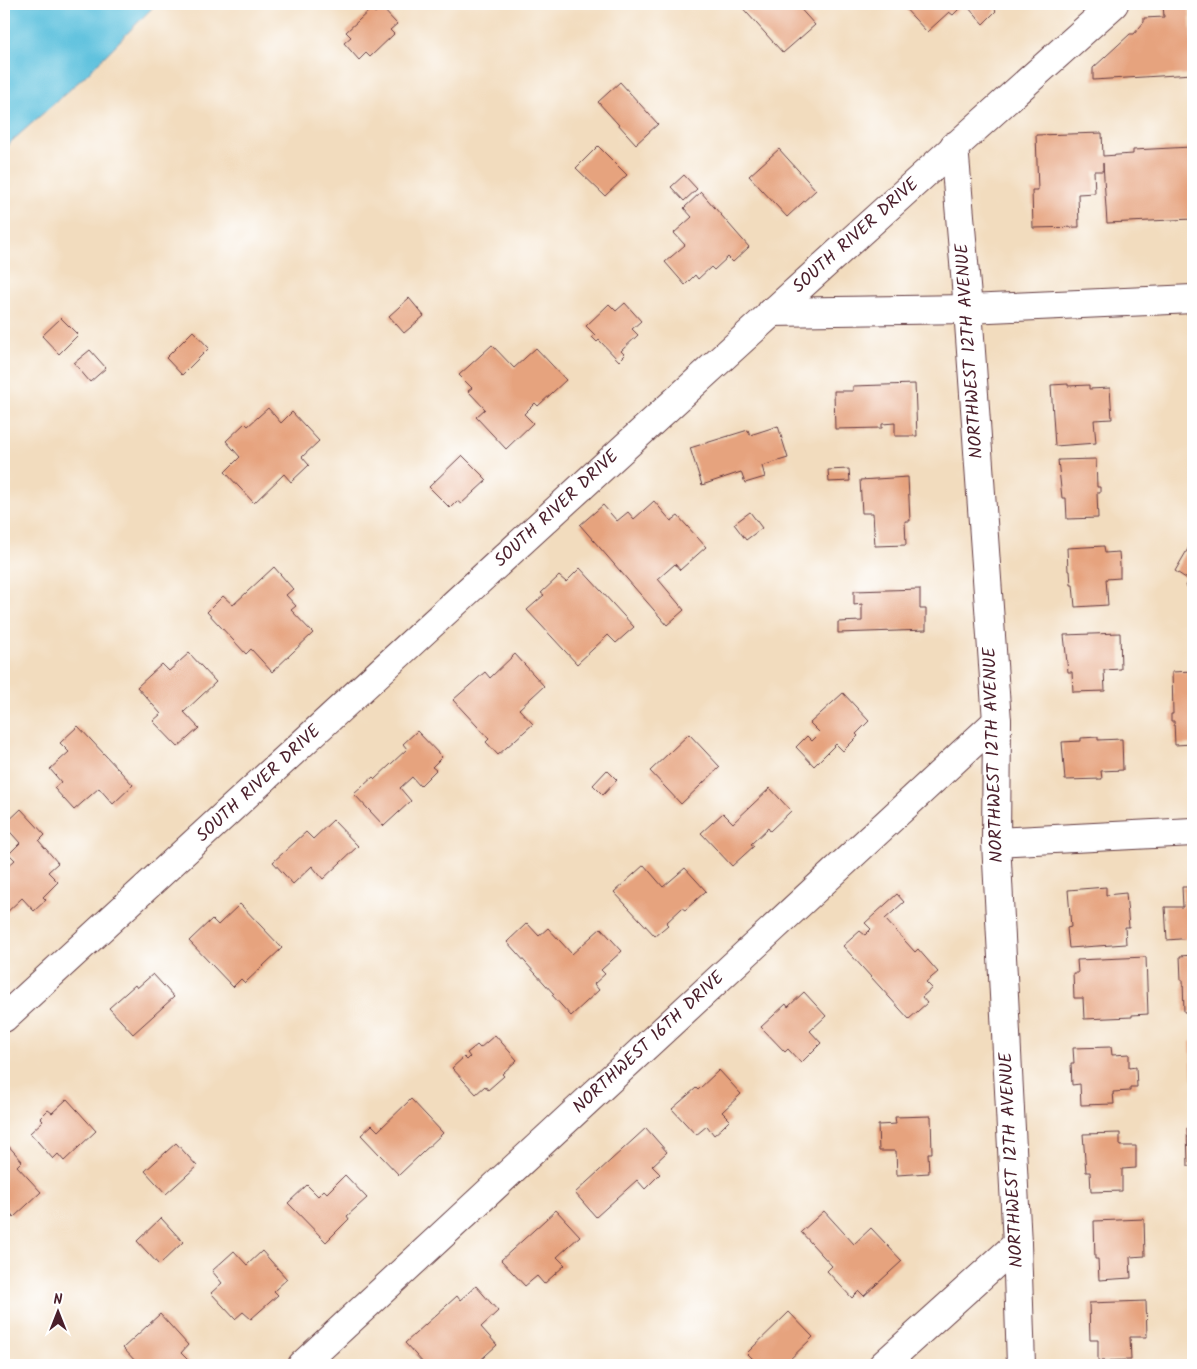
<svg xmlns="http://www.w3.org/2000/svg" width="1197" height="1369" font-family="Kalam,sans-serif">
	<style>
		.water { fill: #60c2de; stroke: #557084 }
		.building { fill: #e6a37e }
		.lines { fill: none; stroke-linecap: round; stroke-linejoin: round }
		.minor-casing { stroke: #633b41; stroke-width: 30 }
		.minor { stroke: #fff; stroke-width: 28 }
		.labels { text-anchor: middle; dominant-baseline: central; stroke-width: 4; stroke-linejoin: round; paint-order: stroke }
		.street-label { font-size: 18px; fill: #4a1f2b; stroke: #fff }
	</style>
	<rect width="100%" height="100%" fill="#fff"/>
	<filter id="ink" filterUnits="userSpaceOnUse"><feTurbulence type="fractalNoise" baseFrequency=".02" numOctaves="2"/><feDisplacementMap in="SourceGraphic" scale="10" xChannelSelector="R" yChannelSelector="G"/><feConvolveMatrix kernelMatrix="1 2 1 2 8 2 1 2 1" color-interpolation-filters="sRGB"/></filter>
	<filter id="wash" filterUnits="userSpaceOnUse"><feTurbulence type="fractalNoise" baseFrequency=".0096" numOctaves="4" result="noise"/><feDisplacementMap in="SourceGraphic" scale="20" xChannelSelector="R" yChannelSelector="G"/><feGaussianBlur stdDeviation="1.12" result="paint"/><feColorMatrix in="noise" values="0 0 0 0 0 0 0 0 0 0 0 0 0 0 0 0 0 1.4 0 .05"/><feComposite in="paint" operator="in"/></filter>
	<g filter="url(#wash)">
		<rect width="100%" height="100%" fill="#f2dcbe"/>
		<!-- water -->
		<path class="water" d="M4 4H156L84 77 4 148Z"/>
		<g id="blocks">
			<!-- building -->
			<g class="building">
				<path d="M739 4H796L815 25 783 53Z"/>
				<path d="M901 4H990L996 11 983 24 967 6 964 9 962 6 953 15 949 12 927 32Z"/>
				<path d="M1163 4H1189L1193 74 1093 80V68L1130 34H1134L1144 22V18L1164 17Z"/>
				<path d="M381 7 397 24 390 30 394 34 370 57 366 53 359 60 344 43 351 37 346 32 371 9 375 13Z"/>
				<path d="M620 82 658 124 636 144 598 102Z"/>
				<path d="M1102 133 1103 156 1133 154V150L1191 147 1193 219 1107 223 1103 163V171H1094L1095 193 1078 194 1079 227 1033 228 1032 190H1038L1036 135Z"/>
				<path d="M598 146 627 175 605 196 576 168Z"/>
				<path d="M779 149 816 190 787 217 749 176Z"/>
				<path d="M684 175 697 189 684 201 671 187Z"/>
				<path d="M701 192 749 247 733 262 728 257 714 270 711 267 698 279 695 275 685 285 665 262 685 245 674 233 692 217 684 208Z"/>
				<path d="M409 298 424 316 404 333 389 316Z"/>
				<path d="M625 303 641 321 632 329 638 335 621 351 625 355 619 361 599 340 597 342 592 337 595 335 586 326 609 304 616 311Z"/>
				<path d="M61 318 78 335 59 354 42 336Z"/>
				<path d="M193 331 209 348 182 375 166 358Z"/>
				<path d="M492 345 514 368 536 348 566 380 538 406 535 403 524 414 533 423 506 449 476 417 485 409 468 391 472 388 459 375Z"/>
				<path d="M90 350 106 368 90 382 74 363Z"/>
				<path d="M915 384 917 436H895V423L882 424V428L835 429 834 391H853V386Z"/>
				<path d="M1068 384V386L1089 385V389L1110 388 1112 419 1094 420 1096 443 1055 446 1051 385Z"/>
				<path d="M268 408 281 423 292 412 319 441 302 457 309 465 291 482 284 474 254 503 225 472 240 457 226 441 245 423 248 426Z"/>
				<path d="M778 426 788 458 762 466 765 477 745 483 741 472 702 485 690 448 748 430 750 435Z"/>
				<path d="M462 455 487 480 461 504 457 501 450 508 429 487Z"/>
				<path d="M1096 459 1097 487H1100V493H1097L1098 518 1067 519 1066 498H1062L1058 460Z"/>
				<path d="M849 469 850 481 829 482 828 470Z"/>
				<path d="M908 477 910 521H905L906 545 875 546 873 513H862L860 480Z"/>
				<path d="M654 501 671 521 678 516 706 547 680 570 675 564 658 579 684 610 667 625 580 525 603 505 617 521 628 512 634 519Z"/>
				<path d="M750 512 762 528 746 540 734 524Z"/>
				<path d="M1104 546 1105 553 1119 552 1120 565V578L1106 579 1108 605 1075 607 1073 585H1071L1070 571H1068L1067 548Z"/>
				<path d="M1189 547 1193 550V590L1186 586 1189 580 1175 571Z"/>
				<path d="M274 567 293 589 286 595 296 606 291 610 313 633 272 672 251 649 246 654 207 612 223 596 233 605Z"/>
				<path d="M580 568 634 627 616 643 608 635 577 664 527 610 544 595 541 593 559 576 566 582Z"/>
				<path d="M920 589V609H926V630L838 633V622L862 621V604L854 605V591Z"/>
				<path d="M1120 633 1121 669 1104 670 1105 691 1073 692 1072 672H1068L1064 635Z"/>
				<path d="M189 653 216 682 184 712 199 728 178 747 153 721 161 714 137 687 162 664 169 671Z"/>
				<path d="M515 654 544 686 519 709 533 724 498 755 486 742 489 739 453 700 485 672 490 678Z"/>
				<path d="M1193 671V744L1175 745 1174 721H1171V714H1173L1172 672Z"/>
				<path d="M843 693 869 721 856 734 858 736 843 751 836 744 814 766 796 747 807 736 812 741 820 733 810 723Z"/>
				<path d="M78 726 133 785 113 804 99 788 74 810 54 788 61 782 50 769 69 752 60 743Z"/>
				<path d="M417 731 442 757 432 767 436 770 420 786 412 777 400 788 411 801 384 826 354 794 373 777 375 779 407 749 403 744Z"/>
				<path d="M689 734 720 767 681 804 650 771Z"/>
				<path d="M1098 737V740L1122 739 1123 770 1101 771 1102 779 1065 780 1062 742 1081 741V738Z"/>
				<path d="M607 770 617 780 603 795 593 785Z"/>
				<path d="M770 788 791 811 770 831 768 828 751 844 754 846 732 866 701 833 723 813 733 823Z"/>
				<path d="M21 809 45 835 39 841 58 863 48 872 58 882 43 897 46 900 34 911 22 898 4 915V870L15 860 9 854 20 843 4 825Z"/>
				<path d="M333 820 358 846 323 879 312 866 293 884 273 862 306 832 313 839Z"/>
				<path d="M644 865 663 887 685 868 706 891 685 910 682 908 666 923 668 925 655 936 614 892Z"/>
				<path d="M1106 887V895L1126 893 1129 927H1125L1126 944 1069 948 1067 928 1071 927 1068 890Z"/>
				<path d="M1182 887H1193V938L1167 940 1165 907H1183Z"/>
				<path d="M897 894 904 902 885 919 915 952 918 949 938 972 926 982 932 988 922 997 927 1003 909 1019 843 946 860 931 865 935 871 929 865 923Z"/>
				<path d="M240 904 282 948 245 983 241 979 233 987 189 941 212 919 218 925Z"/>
				<path d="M527 923 539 936 548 928 572 954 601 928 622 951 601 970 605 974 594 984 599 990 571 1016 552 995 554 994 507 942Z"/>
				<path d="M1193 955V1012H1184L1183 980H1181L1180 956Z"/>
				<path d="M1146 957 1148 1014 1132 1015V1017L1084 1019 1083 998H1074L1073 973H1078L1077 960Z"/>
				<path d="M153 974 174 997 133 1034 109 1008 135 985 137 988Z"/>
				<path d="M804 992 826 1016 810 1031 821 1043 801 1063 788 1049 785 1052 761 1027 786 1004 788 1007Z"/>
				<path d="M495 1035 517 1060 502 1074 504 1076 488 1090 485 1086 476 1094 452 1068 464 1057 467 1060 470 1057 467 1053 477 1045 480 1048Z"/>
				<path d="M1193 1041V1080H1192L1190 1042Z"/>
				<path d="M1111 1047 1112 1055 1129 1054V1068L1136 1067 1137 1087H1130V1091L1113 1092 1114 1104 1081 1105 1080 1084 1072 1085 1071 1063H1074L1073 1048Z"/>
				<path d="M719 1070 741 1094 722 1112 730 1120 722 1128 714 1135 707 1126 696 1135 672 1109 696 1088 698 1090Z"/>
				<path d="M67 1099 96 1131 64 1161 58 1154 53 1159 30 1133 43 1121 40 1118 48 1110 52 1113Z"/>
				<path d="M411 1099 443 1133 399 1175 361 1135 372 1125 378 1131Z"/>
				<path d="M931 1116 932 1153H928L929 1173 897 1175 896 1151H879L878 1125 896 1124 895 1117Z"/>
				<path d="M646 1128 667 1152 652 1166 660 1174 645 1189 637 1180 596 1217 575 1193Z"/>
				<path d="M1187 1128H1193V1166H1188Z"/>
				<path d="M1120 1133V1146H1136V1168L1122 1169V1191L1091 1192 1090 1172H1086L1083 1134Z"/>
				<path d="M5 1142 22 1161 17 1166 41 1192 14 1217 4 1206V1144Z"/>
				<path d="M176 1143 197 1166 166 1194 145 1171Z"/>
				<path d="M345 1175 367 1198 347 1216 349 1219 326 1242 288 1203 307 1185 318 1196 324 1190 327 1193Z"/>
				<path d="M556 1210 580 1236 557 1257 565 1265 544 1284 537 1276 525 1286 501 1260Z"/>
				<path d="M824 1211 854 1244 871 1228 902 1261 864 1296 859 1291 852 1298 827 1271 832 1266 801 1232Z"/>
				<path d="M161 1218 183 1242 159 1265 137 1241Z"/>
				<path d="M1144 1219 1145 1256 1130 1257 1131 1278 1099 1280 1098 1259H1095L1094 1221Z"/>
				<path d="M234 1251 247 1265 262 1251 287 1279 274 1291 278 1295 251 1319 243 1312 235 1319 211 1293 222 1283 212 1271Z"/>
				<path d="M476 1286 498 1311 481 1327 497 1345 475 1365H425L405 1343 457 1296 460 1300Z"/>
				<path d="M1146 1301 1147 1337H1130L1131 1360 1098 1361V1340H1090L1089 1303Z"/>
				<path d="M789 1312 813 1337 784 1365H759L747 1353Z"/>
				<path d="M160 1314 188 1345 181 1353 193 1365H139L123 1348Z"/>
			</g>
		</g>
	</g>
	<g filter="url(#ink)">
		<use href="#blocks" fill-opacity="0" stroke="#633b41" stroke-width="1"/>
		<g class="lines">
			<!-- minor casing -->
			<g class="minor-casing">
				<g id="minor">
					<path d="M954 146 968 309 997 721 996 842 1017 1244 1021 1365"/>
					<path d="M771 312 968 309 1193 299"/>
					<path d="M996 842 1193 832"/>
					<path d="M4 1018C373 679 740 338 1114 4"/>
					<path d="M302 1365 997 721"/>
					<path d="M883 1365 1017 1244"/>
				</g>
			</g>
			<!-- minor -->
			<use href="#minor" class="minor"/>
		</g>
	</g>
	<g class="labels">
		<!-- street labels -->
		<g class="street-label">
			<text transform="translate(856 236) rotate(-42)">SOUTH RIVER DRIVE</text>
			<text transform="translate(970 351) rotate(-94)">NORTHWEST 12TH AVENUE</text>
			<text transform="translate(557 509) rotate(-43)">SOUTH RIVER DRIVE</text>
			<text transform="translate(994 755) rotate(-92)">NORTHWEST 12TH AVENUE</text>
			<text transform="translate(259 784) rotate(-43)">SOUTH RIVER DRIVE</text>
			<text transform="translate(649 1043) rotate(-43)">NORTHWEST 16TH DRIVE</text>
			<text transform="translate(1012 1160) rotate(-93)">NORTHWEST 12TH AVENUE</text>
		</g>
	</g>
	<!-- margin -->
	<rect width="1197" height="1369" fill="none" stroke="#fff" stroke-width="20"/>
	<!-- north arrow -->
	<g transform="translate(58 1312)" stroke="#ffffff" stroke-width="4" paint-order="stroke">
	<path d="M0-4L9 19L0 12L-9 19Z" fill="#4a1f2b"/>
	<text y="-8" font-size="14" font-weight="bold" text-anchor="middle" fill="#4a1f2b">N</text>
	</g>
</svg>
